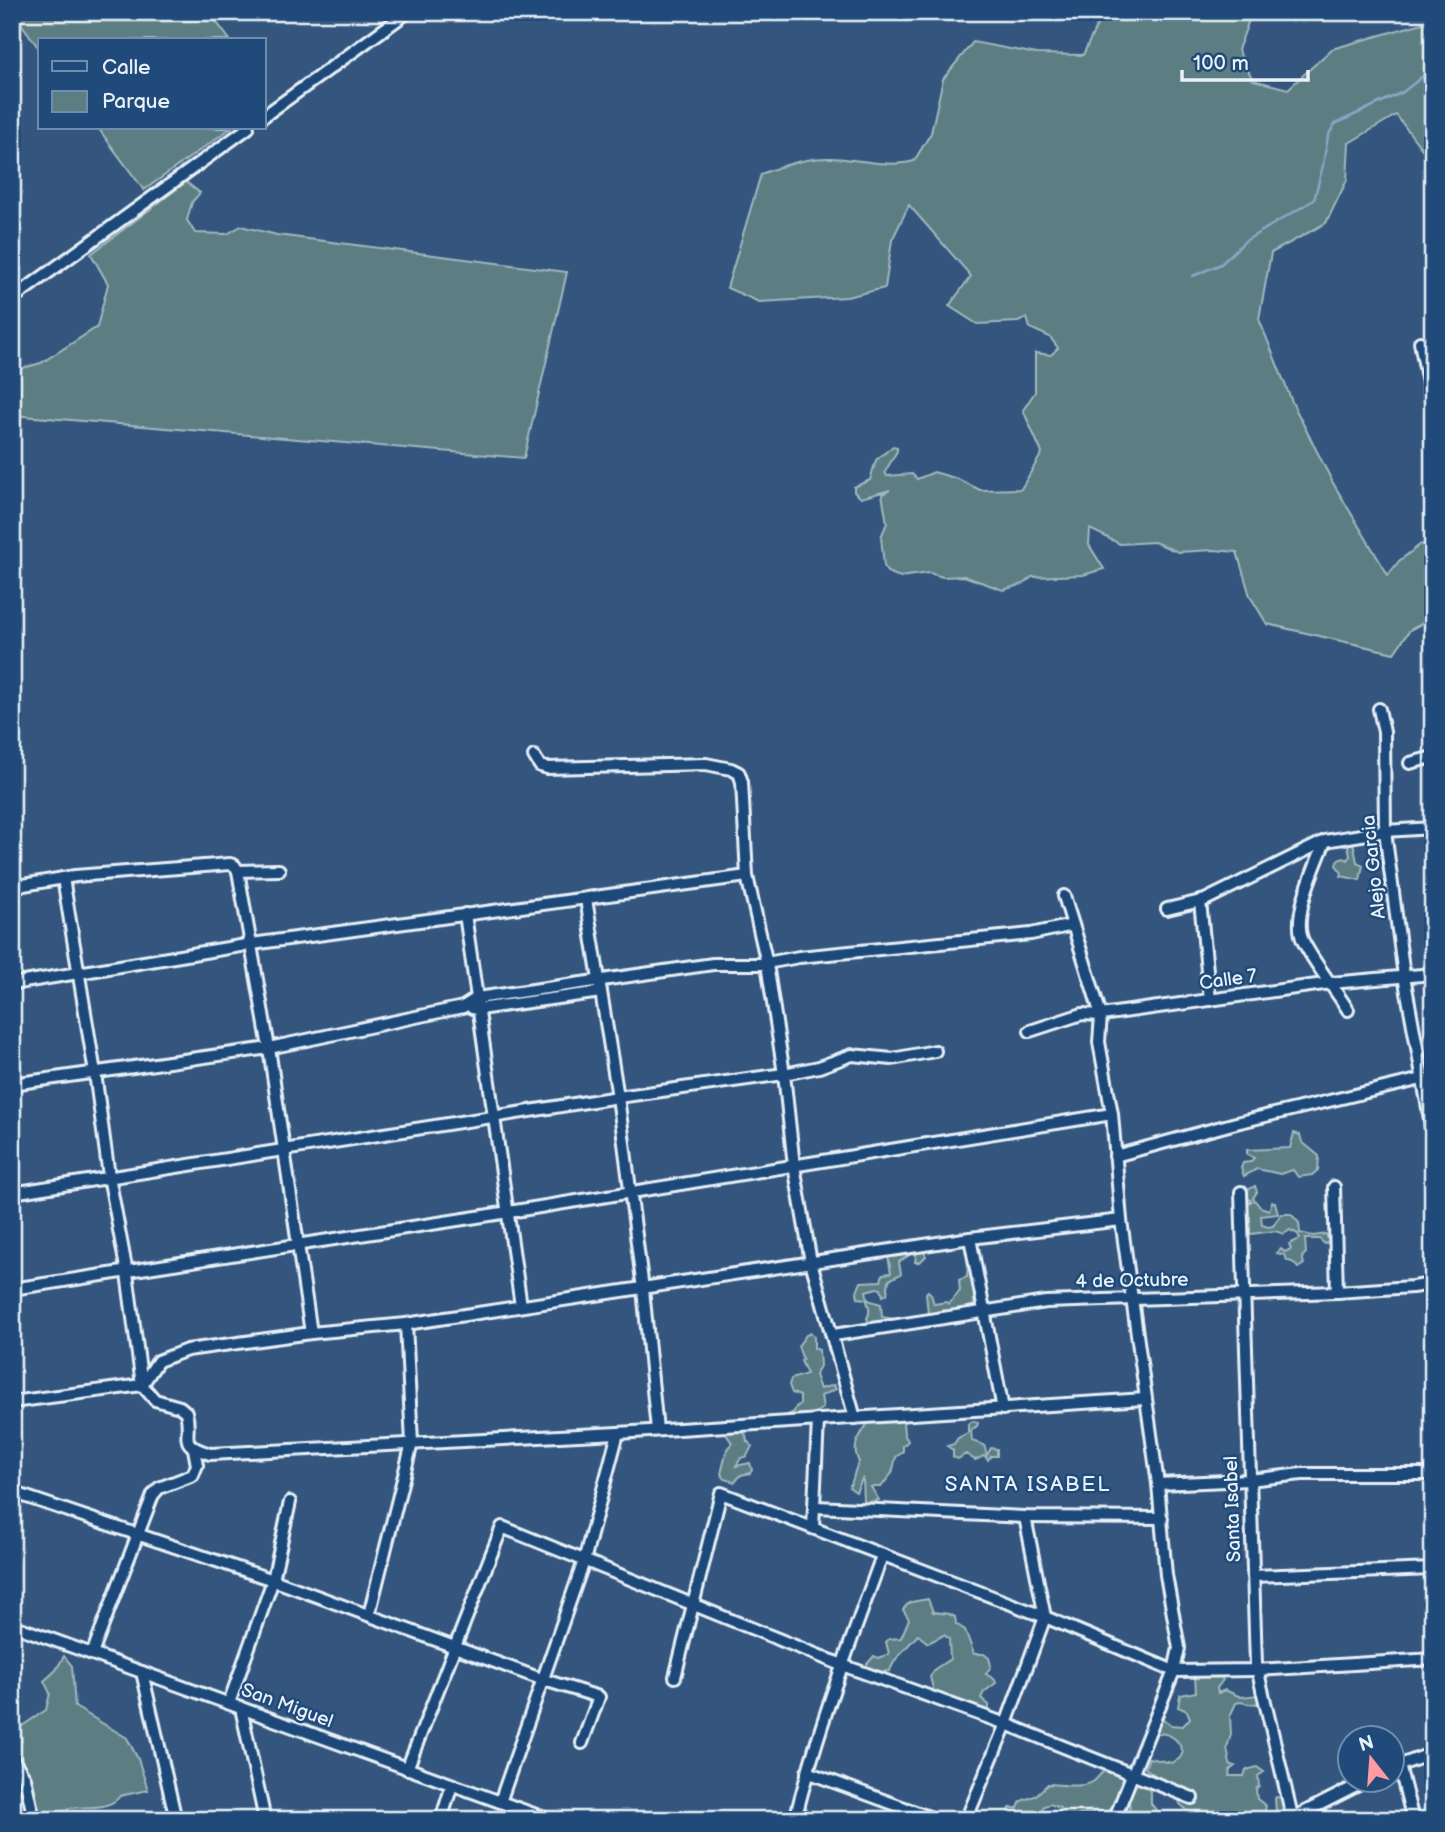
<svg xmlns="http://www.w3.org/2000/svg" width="1445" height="1832" font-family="'Balsamiq Sans',sans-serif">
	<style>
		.green { fill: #5b7e83; stroke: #a2b8be; stroke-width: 2 }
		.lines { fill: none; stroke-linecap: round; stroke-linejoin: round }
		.stream { stroke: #87a8c5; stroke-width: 2.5 }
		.minor-casing { stroke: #e8f1f8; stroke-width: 16 }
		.minor { stroke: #1f4a7a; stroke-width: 10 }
		.labels { text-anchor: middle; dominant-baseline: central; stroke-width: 5; stroke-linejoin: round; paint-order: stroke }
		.street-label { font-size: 19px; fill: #e8f1f8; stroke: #1f4a7a }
		.neighbourhood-label { font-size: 21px; letter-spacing: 2px; fill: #e8f1f8; stroke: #1f4a7a }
	</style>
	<rect width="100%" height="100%" fill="#34557e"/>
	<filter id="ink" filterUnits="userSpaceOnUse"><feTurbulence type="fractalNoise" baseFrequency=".0143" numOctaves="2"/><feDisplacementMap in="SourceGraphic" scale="14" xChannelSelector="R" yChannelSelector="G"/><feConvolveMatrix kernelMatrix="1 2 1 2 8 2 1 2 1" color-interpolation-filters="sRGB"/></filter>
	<g filter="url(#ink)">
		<!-- green -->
		<g class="green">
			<path d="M13 12H209L230 40H40V50Z"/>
			<path d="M1103 12H1252L1238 50 1253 80 1288 89 1332 49 1433 20V158L1425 153 1396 115 1349 143 1347 180 1326 223 1271 253 1259 319 1293 404 1333 483 1388 575 1399 561 1421 544 1433 548V609L1428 620 1410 630 1394 653 1267 624 1250 596 1237 552 1214 550 1178 552 1154 542 1120 544 1090 529 1089 545 1104 569 1083 575 1032 577 1023 584 1003 590 964 576 943 577 929 573 900 577 887 572 884 566 881 537 887 523 882 494 890 490 861 498 854 492V487L870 480 876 460 893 446 897 447V451L885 472 887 476 912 474 917 479 934 472 958 479 980 490 1021 489 1042 453 1023 410 1035 392V353L1051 355 1058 348 1050 337 1030 328 1027 318 1018 322 977 324 949 306 971 276 909 205 892 240 885 288 847 297 759 302 727 288 761 174C783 165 807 157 831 158 859 159 887 168 914 161L931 133 943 79 973 42 1037 54 1083 55Z"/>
			<path d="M98 128H231L144 190Z"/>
			<path d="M186 182 200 193 192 202 187 220 195 233 227 234 241 226 277 235 567 272 524 458 12 415V371L41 363 97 327 108 284 91 254Z"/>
			<path d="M1347 839 1359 840 1353 842 1357 862 1363 865 1360 880 1341 876 1342 873 1336 865 1338 860 1344 858 1348 860 1350 856Z"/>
			<path d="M1294 1133 1300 1135 1302 1142 1319 1156 1318 1170 1312 1175 1298 1177 1293 1170 1280 1174 1257 1169 1244 1176 1241 1168 1243 1163 1250 1162 1254 1158 1247 1154V1150L1290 1148Z"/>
			<path d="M1255 1186 1257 1192 1253 1198 1260 1207 1269 1210 1272 1202H1275L1278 1214 1261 1216 1262 1225 1268 1227 1273 1226 1281 1214H1291L1299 1223 1300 1233 1313 1236 1326 1234 1329 1242 1325 1244 1319 1239H1305L1306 1253 1302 1257 1304 1264 1298 1268 1294 1263 1287 1260 1284 1255 1277 1253 1281 1249 1285 1252 1291 1249 1289 1244 1300 1239 1298 1234 1290 1230 1284 1234 1275 1231 1250 1234V1217L1247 1216 1245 1204 1252 1201 1245 1196 1246 1191Z"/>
			<path d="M920 1251 924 1252 926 1256 920 1262H915L916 1255 911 1254 899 1262 901 1274 889 1280 887 1294 883 1296 881 1289 877 1288 866 1291 868 1300 881 1304 882 1317 895 1319 892 1321 870 1325 867 1318C871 1312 869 1306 866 1299L858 1298 857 1292 861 1282 881 1281 883 1274 891 1273 888 1256 892 1253Z"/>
			<path d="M968 1261 971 1262C976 1275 973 1292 974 1305 966 1309 953 1315 944 1310L932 1316 928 1314 926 1293 928 1291 931 1294 934 1304 946 1302 949 1304 960 1291 959 1280 967 1277Z"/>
			<path d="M811 1333 814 1337V1348L819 1350 820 1366 815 1375 820 1389 834 1385 836 1389 821 1396 823 1408C816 1415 805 1413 798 1421L783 1417 794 1412 796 1407 800 1404V1396L792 1393 789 1385 791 1379 807 1374 801 1361 803 1360 798 1346 806 1335Z"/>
			<path d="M894 1419 903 1422 904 1434 908 1441 903 1446V1452L896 1457 892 1473 881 1487H871L879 1500 864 1503 863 1477 856 1492 849 1487C855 1479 853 1471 859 1462 850 1444 861 1436 869 1421L875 1423Z"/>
			<path d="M973 1421 978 1423 977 1426 971 1430 972 1441 984 1445 987 1455 991 1448 997 1449V1456H991L988 1460 986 1458V1455L975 1460 966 1454 958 1459 953 1457V1450L947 1446 954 1444 958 1438 968 1433V1424Z"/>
			<path d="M731 1429H738L746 1435 747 1442H749L752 1446 747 1456 741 1458 736 1466 750 1463 752 1470 750 1473 741 1475 735 1482 725 1479 721 1474 727 1449 732 1443 726 1434Z"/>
			<path d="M928 1599 933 1612 949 1614 955 1617 956 1624 965 1630 974 1654H984L989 1658 991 1666 986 1674 995 1680 996 1683 984 1692 981 1698 989 1705V1711L973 1705 959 1704 954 1697 945 1698 934 1692 930 1677 935 1669 950 1659 949 1639 944 1635 928 1643 918 1635C908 1646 894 1658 890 1671L875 1672 867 1669V1664L874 1656 878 1658 889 1654 886 1642 889 1639 901 1638 909 1619 903 1610C909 1599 918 1602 928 1599Z"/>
			<path d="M64 1656 72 1666 75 1707 127 1738 138 1759 148 1790 120 1796C109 1811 85 1806 69 1808L62 1820H36L17 1748 22 1741 19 1728 46 1710 50 1693 44 1681 56 1670Z"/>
			<path d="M1195 1676 1221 1677 1223 1680 1217 1688 1218 1693 1225 1690 1241 1697 1258 1695V1703C1249 1707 1244 1700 1236 1703L1230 1716 1231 1734 1227 1748 1230 1764 1235 1766 1230 1770 1229 1776H1244L1246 1770 1257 1767 1264 1772 1258 1776 1259 1786 1256 1789 1257 1799 1266 1806 1264 1814 1270 1815 1276 1812 1275 1799 1276 1797 1283 1798 1290 1820H1234L1233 1817H1223L1222 1820H1187L1189 1812 1180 1804 1178 1796 1192 1802 1197 1800 1196 1792C1178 1786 1159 1780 1145 1768L1149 1758 1172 1763 1180 1758 1183 1752C1179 1740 1170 1733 1157 1733L1155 1729 1160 1718 1171 1725 1183 1726 1190 1718 1187 1711 1178 1707 1180 1695 1196 1692Z"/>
			<path d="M1106 1770C1135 1776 1121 1795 1114 1814L1103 1818C1098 1812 1083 1812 1077 1816L1076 1820H1063L1060 1808 1050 1804 1044 1806 1037 1820H1006L1010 1808H1018L1021 1801 1035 1796 1048 1784C1060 1784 1083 1789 1094 1781 1099 1777 1100 1773 1106 1770Z"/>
			<path d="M1144 1781 1151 1794V1804L1165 1820H1123L1130 1808 1128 1791 1134 1783Z"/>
		</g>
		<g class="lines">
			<!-- stream -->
			<path class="stream" d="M1193 276 1221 264 1245 241 1314 200 1323 165 1328 136 1335 124 1403 92 1433 68"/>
			<!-- minor casing -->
			<g class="minor-casing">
				<g id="minor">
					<path d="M264 116 408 12"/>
					<path d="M12 299 248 128"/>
					<path d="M1420 342 1433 408"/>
					<path d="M1379 709 1384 732 1385 831 1404 976 1430 1119 1433 1150"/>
					<path d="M534 756 540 766 547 768 706 764 731 769 739 773 742 782 747 876 767 964 784 1074 794 1166 811 1262 855 1418"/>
					<path d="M1410 763 1433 757"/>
					<path d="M1325 841C1316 866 1291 916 1303 941 1314 963 1335 989 1348 1010"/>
					<path d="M238 871 269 1048 463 1007 477 998 713 964H761L799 957 1031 934 1073 925"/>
					<path d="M63 878 95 1073 109 1176 127 1273 142 1385 155 1400 180 1407 186 1412C193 1438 175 1443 210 1454L618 1433 1145 1399"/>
					<path d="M12 887 75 876 230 864 235 866 238 871 279 870"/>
					<path d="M1064 896 1101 1015 1099 1042 1112 1114 1121 1220 1158 1484 1166 1575 1179 1648 1174 1671 1114 1820"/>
					<path d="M586 899 618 1097 643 1289 657 1430"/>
					<path d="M1200 901 1210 1000"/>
					<path d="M1167 909 1205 900 1325 841 1385 831 1433 828"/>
					<path d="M465 914 521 1306"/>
					<path d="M12 984 252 944 747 876"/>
					<path d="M472 1008 479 1009 601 992"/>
					<path d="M1030 1031 1082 1014 1101 1015 1331 983 1433 974"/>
					<path d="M12 1084 269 1048 311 1333"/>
					<path d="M1115 1156 1236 1123 1422 1079"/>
					<path d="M1334 1187 1337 1292"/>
					<path d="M1241 1192 1256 1664 1293 1820"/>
					<path d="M12 1193 618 1097 784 1074 819 1067 852 1055 892 1059 935 1051"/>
					<path d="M970 1238 1003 1409"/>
					<path d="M12 1289 509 1212 1112 1114"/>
					<path d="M834 1335 1046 1302 1337 1292 1412 1287 1433 1284"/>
					<path d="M12 1402 142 1385 158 1361 187 1350 311 1333 406 1324 970 1238 1121 1220"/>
					<path d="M1158 1484 1249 1480 1302 1474H1433"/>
					<path d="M12 1492 273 1580 541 1679 599 1697 582 1743"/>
					<path d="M816 1507 1025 1517 1162 1518"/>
					<path d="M813 1528 818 1420"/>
					<path d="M1253 1576 1433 1569"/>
					<path d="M369 1615 412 1443 406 1324"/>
					<path d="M12 1625 550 1820"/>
					<path d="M92 1654 153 1495 159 1488 193 1475 197 1465 194 1449"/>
					<path d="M142 1672 176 1820"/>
					<path d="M675 1677 721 1493 1045 1617 1174 1671 1257 1670 1433 1659"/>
					<path d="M229 1703 273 1580 290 1502"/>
					<path d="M241 1708 265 1820"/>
					<path d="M12 1758 25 1778 34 1820"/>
					<path d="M1399 1765 1413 1820"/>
					<path d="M1395 1767 1433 1753"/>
					<path d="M407 1769 502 1527 842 1665 1006 1724 1192 1798"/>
					<path d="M807 1772 937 1820"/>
					<path d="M500 1802 584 1561 618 1433"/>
					<path d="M1293 1818 1368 1780"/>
					<path d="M441 1820 452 1785"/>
					<path d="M795 1820C817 1730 850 1643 882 1556"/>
					<path d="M966 1820 1006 1724 1045 1617 1025 1517"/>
				</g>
			</g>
			<!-- minor -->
			<use href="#minor" class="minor"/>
		</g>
	</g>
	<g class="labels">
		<!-- street labels -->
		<g class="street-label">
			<text transform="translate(1374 867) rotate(-96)">Alejo Garcia</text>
			<text transform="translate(1228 980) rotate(-8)">Calle 7</text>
			<text transform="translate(1132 1281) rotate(-1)">4 de Octubre</text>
			<text transform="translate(1233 1509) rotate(-92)">Santa Isabel</text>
			<text transform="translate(287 1706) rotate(20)">San Miguel</text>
		</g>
		<!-- neighbourhood labels -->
		<g class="neighbourhood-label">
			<text x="1028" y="1484">SANTA ISABEL</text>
		</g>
	</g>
	<!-- margin -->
	<rect width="1445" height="1832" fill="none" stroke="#1f4a7a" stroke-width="42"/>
	<rect x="21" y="21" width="1403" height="1790" fill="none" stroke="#e8f1f8" stroke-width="2.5" filter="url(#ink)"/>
	<!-- legend -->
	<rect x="38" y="38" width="228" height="91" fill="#1f4a7a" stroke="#6f8dac" stroke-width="2"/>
	<rect x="52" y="61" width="35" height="10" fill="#1f4a7a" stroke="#6f8dac" stroke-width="2"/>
	<text x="102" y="74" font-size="21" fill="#e8f1f8">Calle</text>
	<rect x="52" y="91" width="35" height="21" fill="#5b7e83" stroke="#6f8dac" stroke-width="2"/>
	<text x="102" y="108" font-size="21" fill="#e8f1f8">Parque</text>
	<!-- north arrow -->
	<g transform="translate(1371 1759) rotate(343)"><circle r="33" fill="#1f4a7a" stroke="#6f8dac" stroke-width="2"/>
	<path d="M0-5L12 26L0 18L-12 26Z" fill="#ff9aa2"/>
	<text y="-10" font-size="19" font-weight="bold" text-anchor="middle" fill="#e8f1f8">N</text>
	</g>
	<!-- scale -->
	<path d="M1182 70v10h126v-10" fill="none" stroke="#e8f1f8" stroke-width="3.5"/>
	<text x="1193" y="70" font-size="21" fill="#e8f1f8" stroke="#1f4a7a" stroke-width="5" paint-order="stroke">100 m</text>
</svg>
